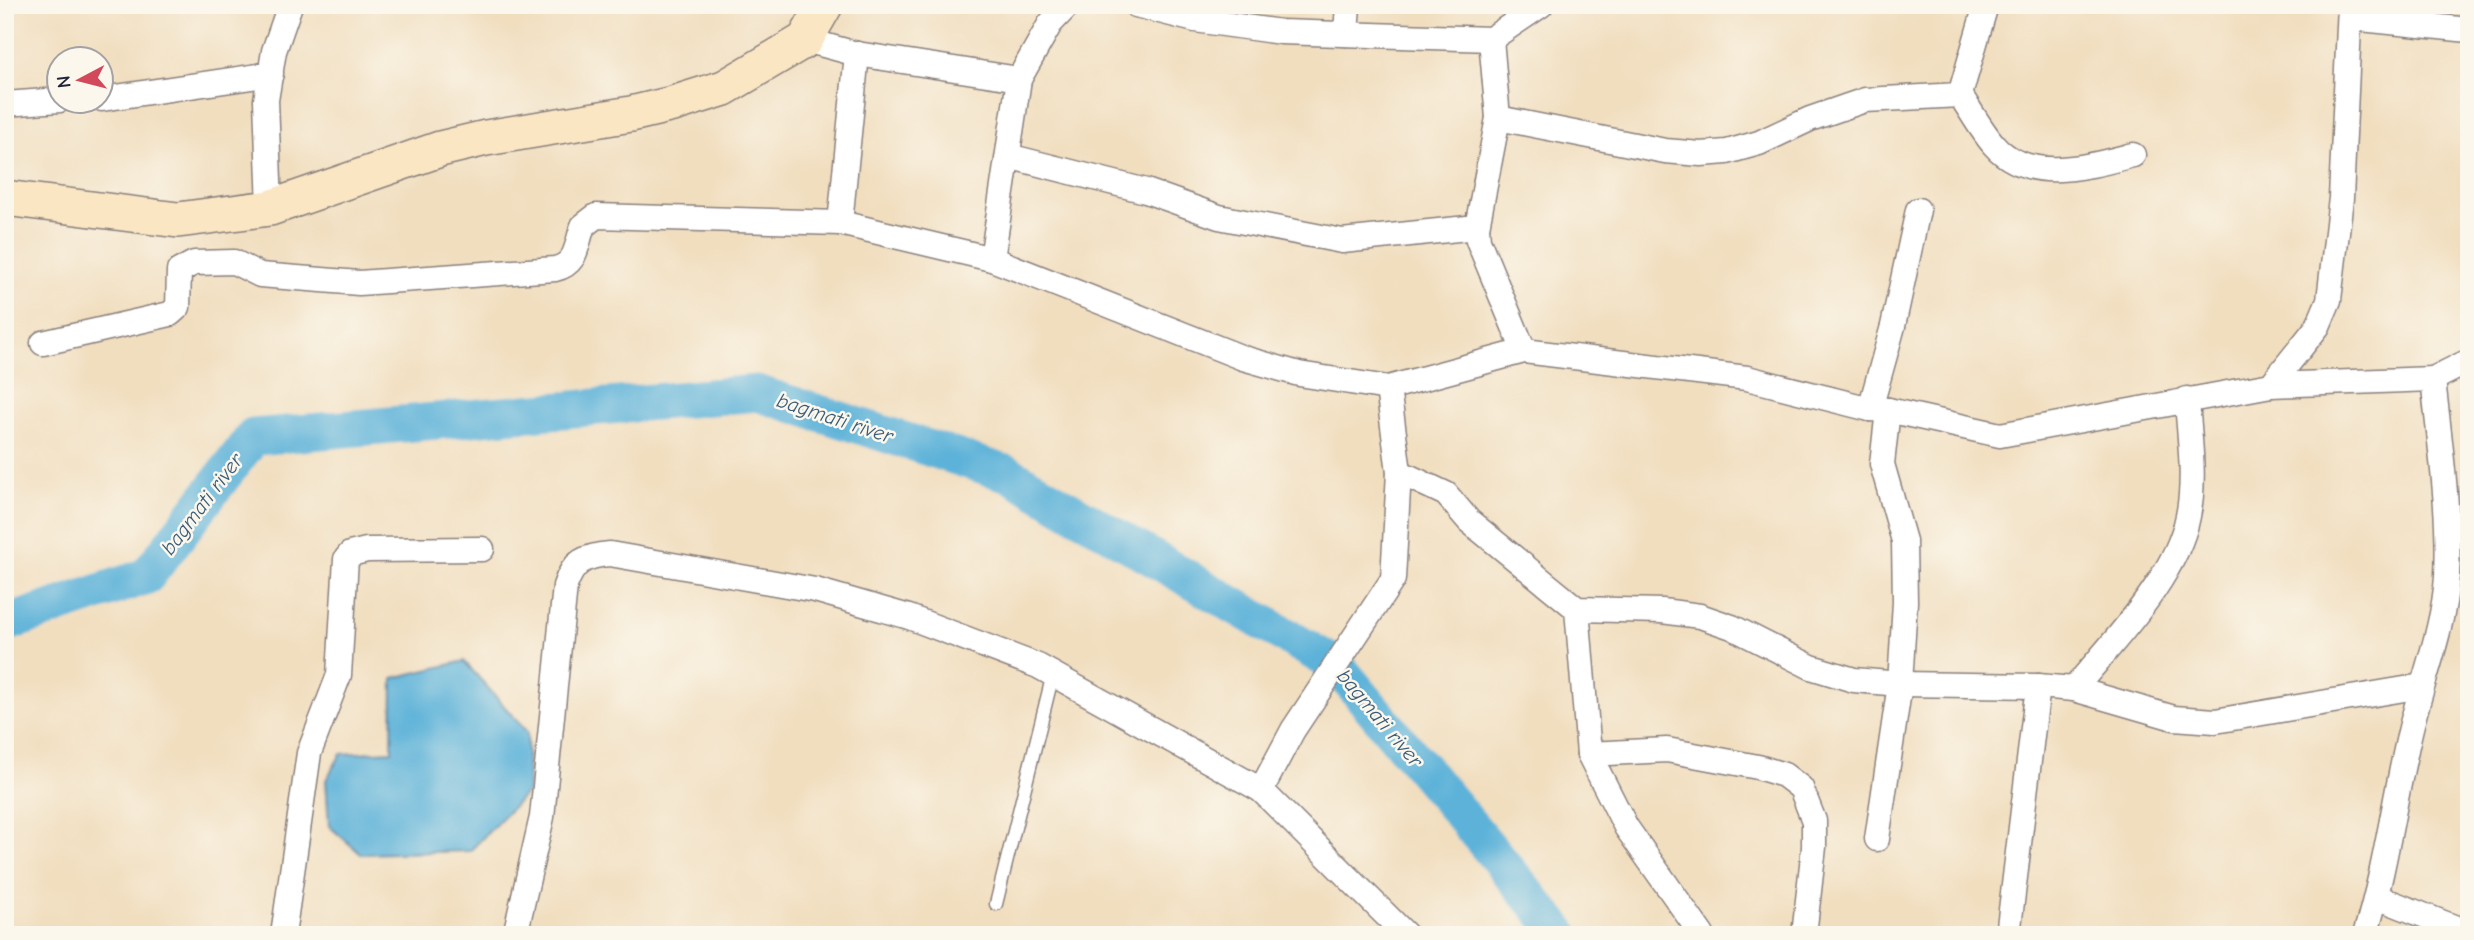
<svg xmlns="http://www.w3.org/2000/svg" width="2474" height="940" font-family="'Comic Neue',sans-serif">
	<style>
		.water { fill: #5db2d9; stroke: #406a8a; stroke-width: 2 }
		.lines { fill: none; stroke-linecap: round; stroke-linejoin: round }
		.river { stroke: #5db2d9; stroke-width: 37 }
		.lane-casing { stroke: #8a807d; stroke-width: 15 }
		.street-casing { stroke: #8a807d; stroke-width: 27 }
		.secondary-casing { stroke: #8a807d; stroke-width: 38 }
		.lane { stroke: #fff; stroke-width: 12 }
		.street { stroke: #fff; stroke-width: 24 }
		.secondary { stroke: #fbe6c4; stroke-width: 35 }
		.labels { text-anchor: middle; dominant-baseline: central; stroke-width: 5; stroke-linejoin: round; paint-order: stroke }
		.water-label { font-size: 21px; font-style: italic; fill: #3a5c7a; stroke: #fbf7ec }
	</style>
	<rect width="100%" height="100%" fill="#fbf7ec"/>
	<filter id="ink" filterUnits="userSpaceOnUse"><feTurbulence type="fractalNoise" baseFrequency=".0143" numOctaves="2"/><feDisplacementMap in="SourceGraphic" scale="14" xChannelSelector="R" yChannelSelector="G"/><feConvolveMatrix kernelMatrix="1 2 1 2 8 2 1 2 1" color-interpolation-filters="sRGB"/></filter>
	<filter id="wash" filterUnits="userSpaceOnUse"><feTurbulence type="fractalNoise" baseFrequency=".00686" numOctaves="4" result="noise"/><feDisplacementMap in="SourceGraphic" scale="28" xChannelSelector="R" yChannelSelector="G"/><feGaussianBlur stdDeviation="1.57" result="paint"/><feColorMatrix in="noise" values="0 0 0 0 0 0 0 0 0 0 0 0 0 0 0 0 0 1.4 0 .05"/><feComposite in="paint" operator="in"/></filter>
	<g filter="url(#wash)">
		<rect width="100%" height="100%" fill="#f1debf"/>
		<!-- water -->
		<path class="water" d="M464 661 527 732 528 791 470 851 361 854 329 826 326 780 341 754 392 751 393 678Z"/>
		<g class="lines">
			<!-- river -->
			<path class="river" d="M5 624 147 576 253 437 757 393 1009 474 1336 665 1562 935"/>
		</g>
	</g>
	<g filter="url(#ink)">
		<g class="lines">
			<!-- lane casing -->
			<g class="lane-casing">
				<path id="lane" d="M996 904 1053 674"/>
			</g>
			<!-- street casing -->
			<g class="street-casing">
				<g id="street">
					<path d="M1136 5 1195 20 1281 32 1491 39 1541 5"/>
					<path d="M2351 18 2469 30"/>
					<path d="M1346 34 1348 5"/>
					<path d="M1491 39 1498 118 1477 227 1478 240 1524 351"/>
					<path d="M805 40 857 54 1019 79 1050 24 1068 5"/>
					<path d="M1019 79 992 259 1243 358 1299 374 1388 388 1524 351 1747 378 1870 409 1888 410 2000 435 2271 385 2318 326 2329 300 2341 198 2350 5"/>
					<path d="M1960 95C1971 111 1981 130 1994 145 2029 185 2090 166 2133 155"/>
					<path d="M102 99 271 74"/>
					<path d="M5 104 60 100"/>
					<path d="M1498 118 1665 151 1701 154 1727 152 1759 143 1810 119 1865 100 1960 95 1986 5"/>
					<path d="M1008 156 1146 191 1219 217 1342 241 1477 227"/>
					<path d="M270 208 266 100 274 51 290 5"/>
					<path d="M840 223 857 54"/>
					<path d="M43 343 170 314 178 307 179 271 194 263 234 262 260 275 359 283 555 269C578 264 576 244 583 226L596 216 840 223 992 259"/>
					<path d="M2433 379 2469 361"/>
					<path d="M2271 385 2433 379C2440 445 2450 511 2447 576 2444 629 2422 680 2410 732 2394 799 2386 868 2365 935"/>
					<path d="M1870 409 1893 326 1918 210"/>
					<path d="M1399 472 1446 494 1469 521 1577 609 1662 611 1700 616 1732 627 1811 667 1854 680 1900 684 2038 686 2074 689 2174 718 2215 721 2422 686"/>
					<path d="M1577 609 1589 754 1626 827 1702 935"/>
					<path d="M2074 689C2113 641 2176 578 2188 516 2196 478 2189 437 2187 399"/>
					<path d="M1589 754 1667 750 1758 767 1784 775 1801 788 1814 821V847L1804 935"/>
					<path d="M1261 790 1406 935"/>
					<path d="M1877 839 1900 684 1905 602 1904 541 1882 464 1888 410"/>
					<path d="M2377 897 2469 933"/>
					<path d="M283 935 309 753 339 675 346 559 350 554 367 550 482 549"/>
					<path d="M515 935 542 817 565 586C573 562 584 556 610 554L815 590 909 617 1038 666 1261 790 1293 730 1393 579 1399 472 1388 388"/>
					<path d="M2008 935 2038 686"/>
				</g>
			</g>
			<!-- secondary casing -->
			<g class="secondary-casing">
				<path id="secondary" d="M5 198 178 220 270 208 440 149 486 138 631 114 673 104 724 88 805 40 825 5"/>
			</g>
			<!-- lane -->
			<use href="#lane" class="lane"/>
			<!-- street -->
			<use href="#street" class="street"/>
			<!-- secondary -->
			<use href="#secondary" class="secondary"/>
		</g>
	</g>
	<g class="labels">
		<!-- water labels -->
		<g class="water-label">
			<text transform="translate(835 418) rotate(18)">bagmati river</text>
			<text transform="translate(202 504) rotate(-53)">bagmati river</text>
			<text transform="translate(1380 718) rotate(50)">bagmati river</text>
		</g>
	</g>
	<!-- margin -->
	<rect width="2474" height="940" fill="none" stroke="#fbf7ec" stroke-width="28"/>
	<!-- north arrow -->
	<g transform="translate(80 80) rotate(263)"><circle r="33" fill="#fbf7ec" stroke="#a4a2a5" stroke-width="2"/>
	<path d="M0-5L12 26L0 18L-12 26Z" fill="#d1495b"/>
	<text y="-10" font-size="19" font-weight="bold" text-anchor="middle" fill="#22223b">N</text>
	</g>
</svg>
